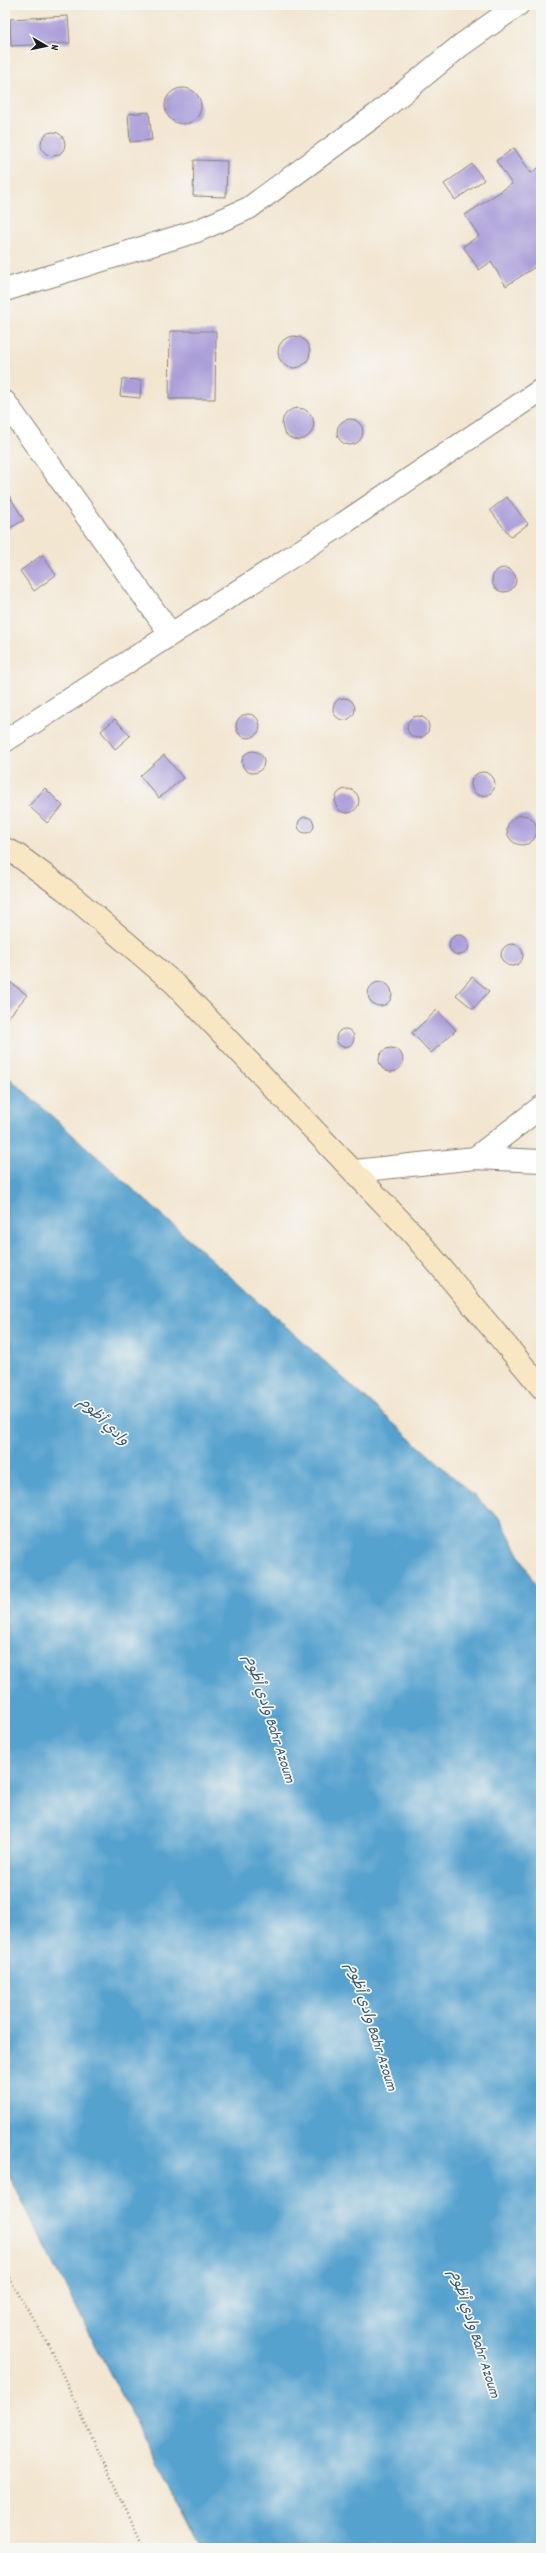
<svg xmlns="http://www.w3.org/2000/svg" width="546" height="2553" font-family="Dekko,'Playpen Sans Arabic',sans-serif">
	<style>
		.water { fill: #57a2cf; stroke: #3a5f76 }
		.building { fill: #ab9fd9 }
		.lines { fill: none; stroke-linecap: round; stroke-linejoin: round }
		.street-casing { stroke: #888176; stroke-width: 24 }
		.secondary-casing { stroke: #888176; stroke-width: 24 }
		.path { stroke: #888176; stroke-width: 2.5; stroke-dasharray: 1 3; stroke-linecap: butt }
		.street { stroke: #fff; stroke-width: 22 }
		.secondary { stroke: #f9e7c3; stroke-width: 22 }
		.labels { text-anchor: middle; dominant-baseline: central; stroke-width: 3.5; stroke-linejoin: round; paint-order: stroke }
		.water-label { font-size: 15px; font-style: italic; fill: #37586d; stroke: #f6f6f2 }
	</style>
	<rect width="100%" height="100%" fill="#f6f6f2"/>
	<filter id="ink" filterUnits="userSpaceOnUse"><feTurbulence type="fractalNoise" baseFrequency=".025" numOctaves="2"/><feDisplacementMap in="SourceGraphic" scale="8" xChannelSelector="R" yChannelSelector="G"/><feConvolveMatrix kernelMatrix="1 2 1 2 8 2 1 2 1" color-interpolation-filters="sRGB"/></filter>
	<filter id="wash" filterUnits="userSpaceOnUse"><feTurbulence type="fractalNoise" baseFrequency=".012" numOctaves="4" result="noise"/><feDisplacementMap in="SourceGraphic" scale="16" xChannelSelector="R" yChannelSelector="G"/><feGaussianBlur stdDeviation="0.9" result="paint"/><feColorMatrix in="noise" values="0 0 0 0 0 0 0 0 0 0 0 0 0 0 0 0 0 1.4 0 .05"/><feComposite in="paint" operator="in"/></filter>
	<g filter="url(#wash)">
		<rect width="100%" height="100%" fill="#f3e6d1"/>
		<!-- water -->
		<path class="water" d="M5 1074 501 1520 541 1596V2548H199L5 2168Z"/>
		<g id="blocks">
			<!-- building -->
			<g class="building">
				<path d="M68 16 70 43 11 46 10 19Z"/>
				<circle cx="183" cy="106" r="18"/>
				<path d="M149 112 152 140 130 142 128 114Z"/>
				<circle cx="53" cy="144" r="12"/>
				<path d="M514 148 531 173 541 166V263L506 286 491 262 479 270 463 246 479 236 465 215 512 184 496 161Z"/>
				<path d="M194 160 227 161 226 197 193 196Z"/>
				<path d="M472 164 484 180 455 200 444 184Z"/>
				<path d="M170 331H216L215 399H169Z"/>
				<circle cx="294" cy="352" r="16"/>
				<path d="M122 379 141 380 140 398 120 396Z"/>
				<circle cx="298" cy="424" r="16"/>
				<circle cx="350" cy="432" r="13"/>
				<path d="M5 489 24 520 5 531Z"/>
				<path d="M507 497 528 524 511 537 490 510Z"/>
				<path d="M42 555 56 575 34 591 20 571Z"/>
				<circle cx="504" cy="580" r="12"/>
				<circle cx="344" cy="709" r="11"/>
				<circle cx="248" cy="726" r="12"/>
				<circle cx="418" cy="727" r="11"/>
				<path d="M115 719 130 736 115 749 101 731Z"/>
				<circle cx="253" cy="762" r="11"/>
				<path d="M164 755 183 778 159 798 140 776Z"/>
				<circle cx="483" cy="784" r="12"/>
				<path d="M45 788 63 806 47 823 29 806Z"/>
				<circle cx="347" cy="801" r="12"/>
				<circle cx="522" cy="830" r="15"/>
				<circle cx="306" cy="825" r="8"/>
				<circle cx="459" cy="945" r="10"/>
				<circle cx="512" cy="955" r="11"/>
				<path d="M472 977 489 991 473 1009 456 995Z"/>
				<path d="M5 978 27 995 7 1019 5 1017Z"/>
				<circle cx="380" cy="994" r="12"/>
				<path d="M437 1010 456 1030 431 1053 412 1033Z"/>
				<circle cx="345" cy="1038" r="9"/>
				<circle cx="391" cy="1060" r="12"/>
			</g>
		</g>
	</g>
	<g filter="url(#ink)">
		<use href="#blocks" fill-opacity="0" stroke="#888176" stroke-width="1"/>
		<g class="lines">
			<!-- street casing -->
			<g class="street-casing">
				<g id="street">
					<path d="M5 290 197 231 249 208 376 115 460 46 518 5"/>
					<path d="M5 402 170 633"/>
					<path d="M5 741 344 523 541 390"/>
					<path d="M475 1158 541 1107"/>
					<path d="M355 1171 475 1158 541 1161"/>
				</g>
			</g>
			<!-- secondary casing -->
			<g class="secondary-casing">
				<path id="secondary" d="M5 849 16 854 65 890 175 984 413 1234 541 1387"/>
			</g>
			<!-- path -->
			<path class="path" d="M5 2271 49 2346 144 2548"/>
			<!-- street -->
			<use href="#street" class="street"/>
			<!-- secondary -->
			<use href="#secondary" class="secondary"/>
		</g>
	</g>
	<g class="labels">
		<!-- water labels -->
		<g class="water-label">
			<text transform="translate(103 1422) rotate(44)">وادي أظوم</text>
			<text transform="translate(269 1719) rotate(72)">وادي أظوم Bahr Azoum</text>
			<text transform="translate(371 2027) rotate(72)">وادي أظوم Bahr Azoum</text>
			<text transform="translate(474 2334) rotate(72)">وادي أظوم Bahr Azoum</text>
		</g>
	</g>
	<!-- margin -->
	<rect width="546" height="2553" fill="none" stroke="#f6f6f2" stroke-width="20"/>
	<!-- north arrow -->
	<g transform="translate(46 46) rotate(99)" stroke="#f6f6f2" stroke-width="3" paint-order="stroke">
	<path d="M0-3L7 15L0 10L-7 15Z" fill="#1c1c1c"/>
	<text y="-6" font-size="11" font-weight="bold" text-anchor="middle" fill="#1c1c1c">N</text>
	</g>
</svg>
